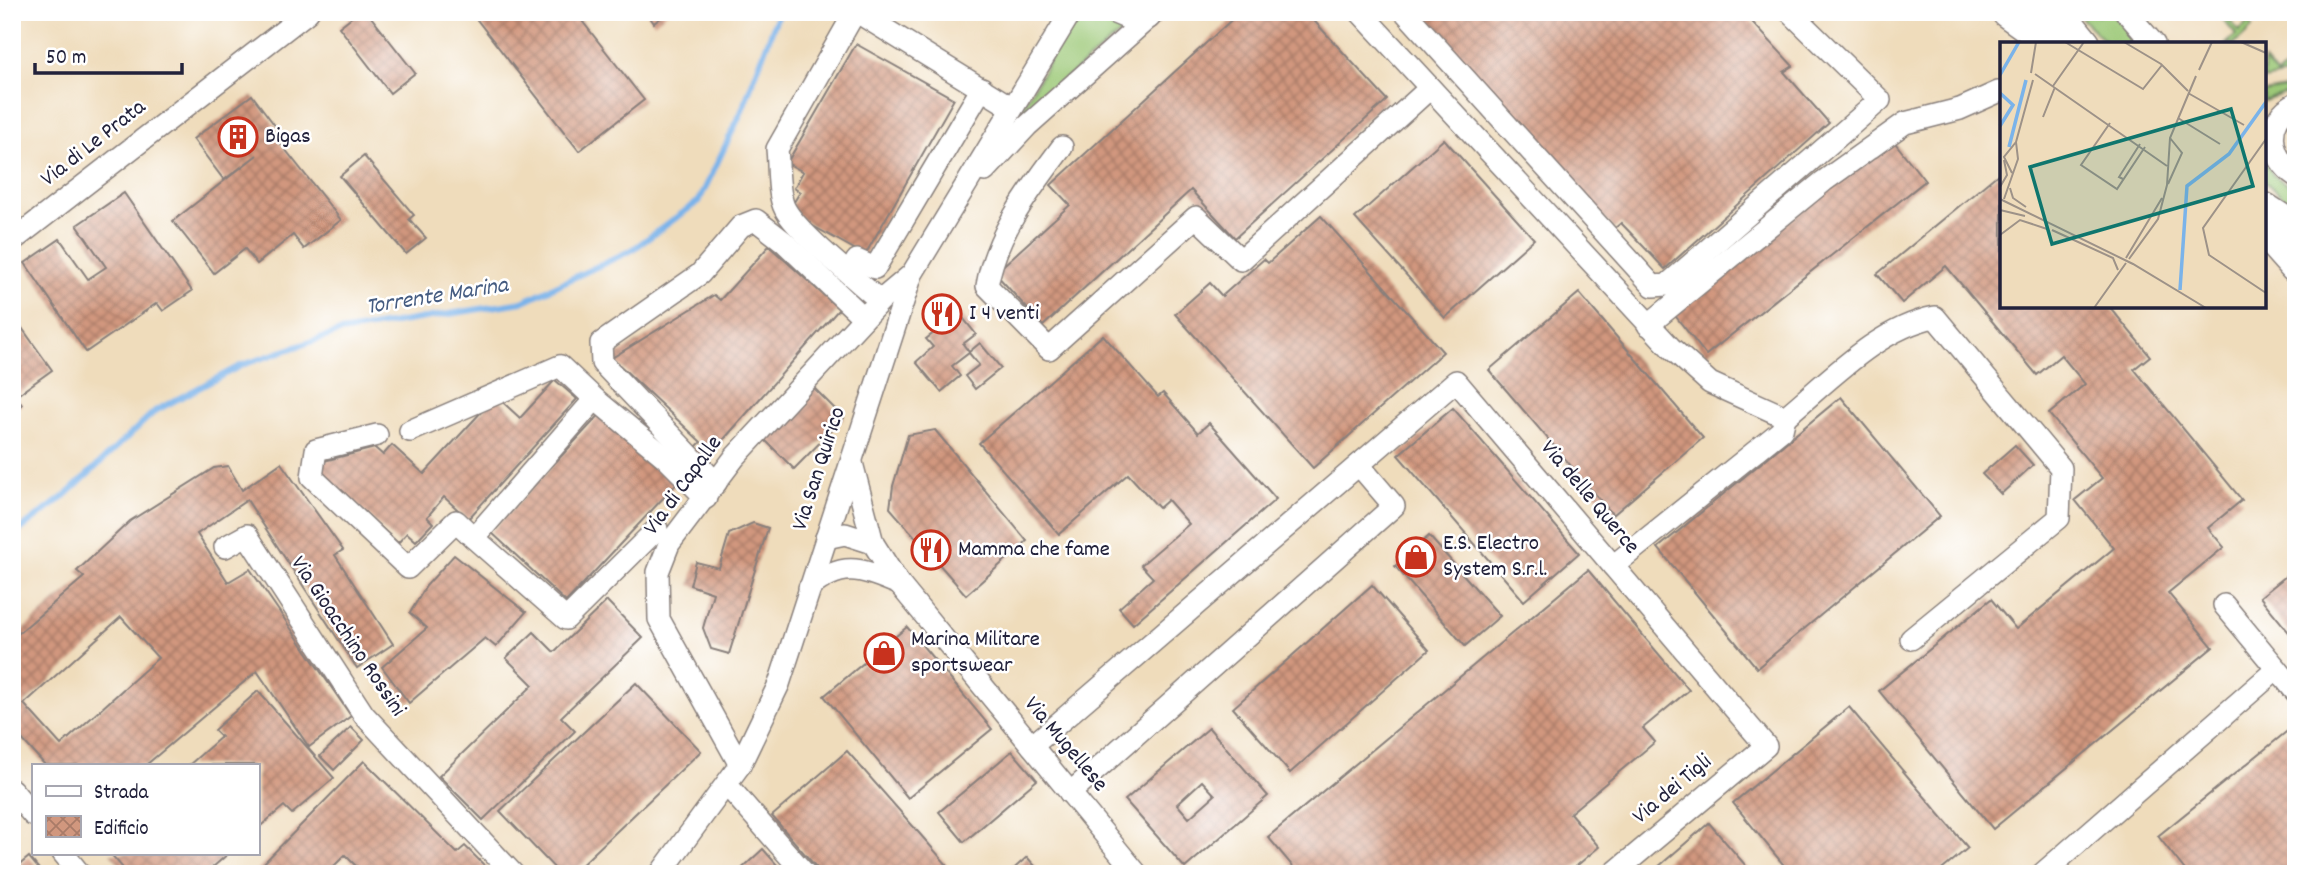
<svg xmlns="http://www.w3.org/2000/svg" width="2308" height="886" font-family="Dekko,sans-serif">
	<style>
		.green { fill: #9bc876; stroke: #5e7558; stroke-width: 2 }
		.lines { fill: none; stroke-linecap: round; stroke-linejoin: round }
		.stream { stroke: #7ab3ea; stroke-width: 6 }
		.building { fill: url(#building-cross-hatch); fill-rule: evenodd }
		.minor-casing { stroke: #887f7b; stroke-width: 24 }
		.highway-casing { stroke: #887f7b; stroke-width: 35 }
		.minor { stroke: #fff; stroke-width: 21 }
		.highway { stroke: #fff; stroke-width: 32 }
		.labels { text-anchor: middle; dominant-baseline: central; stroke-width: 5; stroke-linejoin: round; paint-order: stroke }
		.poi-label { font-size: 23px; fill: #22223b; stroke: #fff; text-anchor: start }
		.street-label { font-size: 23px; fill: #22223b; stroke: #fff }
		.water-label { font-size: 24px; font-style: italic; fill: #455c81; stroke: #fff }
		.inset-river { fill: none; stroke: #7ab3ea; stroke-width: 3.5 }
		.inset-road { fill: none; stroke: #9d9288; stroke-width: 2 }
		.view { fill: #0f766e; fill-opacity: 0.15; stroke: #0f766e; stroke-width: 3.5 }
		.inset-edge { fill: none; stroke: #22223b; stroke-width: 3.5 }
	</style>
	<defs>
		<pattern id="building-cross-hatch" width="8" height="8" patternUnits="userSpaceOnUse" patternTransform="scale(1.75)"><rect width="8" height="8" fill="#d1977e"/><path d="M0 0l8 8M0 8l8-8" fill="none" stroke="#a97b68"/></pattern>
	</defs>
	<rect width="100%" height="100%" fill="#fff"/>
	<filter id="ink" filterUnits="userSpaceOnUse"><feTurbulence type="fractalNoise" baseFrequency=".0143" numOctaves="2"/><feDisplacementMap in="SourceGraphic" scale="14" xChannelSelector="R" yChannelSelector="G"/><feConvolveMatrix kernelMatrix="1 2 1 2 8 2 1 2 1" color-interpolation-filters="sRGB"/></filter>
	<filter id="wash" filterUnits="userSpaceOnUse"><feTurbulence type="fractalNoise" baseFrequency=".00686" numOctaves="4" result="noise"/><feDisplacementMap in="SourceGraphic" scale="28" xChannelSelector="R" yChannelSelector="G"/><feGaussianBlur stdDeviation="1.57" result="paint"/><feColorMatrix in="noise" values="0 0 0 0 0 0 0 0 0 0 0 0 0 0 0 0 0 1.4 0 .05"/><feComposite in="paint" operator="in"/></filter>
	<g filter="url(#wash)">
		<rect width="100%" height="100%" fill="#efdcbb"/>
		<!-- green -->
		<g class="green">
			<path d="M1078 12H1099L1127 28 1019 117 1017 116Z"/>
			<path d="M2075 12H2091L2098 16 2111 12 2138 44H2108Z"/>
			<path d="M2217 12H2223L2239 31 2250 21 2252 28 2235 44H2226L2236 35Z"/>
			<path d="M2264 61 2277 75 2288 65 2295 73 2264 80Z"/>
			<path d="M2296 86V90L2264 101V92Z"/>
			<path d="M2264 159 2273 175 2296 190V208L2264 181Z"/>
		</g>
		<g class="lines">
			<!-- stream -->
			<path class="stream" d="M12 536 66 495 155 411 242 365 340 332 522 302 632 250 699 201 741 113 779 12"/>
		</g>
		<g id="blocks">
			<!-- building -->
			<g class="building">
				<path d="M358 12H367L415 73 390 93 339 27Z"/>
				<path d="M471 12H575L644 100 579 151Z"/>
				<path d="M646 12H668L654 23Z"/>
				<path d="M1240 12H1306L1387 100 1235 238 1191 190 1043 326 995 273 1070 205 1051 185Z"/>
				<path d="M1414 12H1743L1793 66 1784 72 1829 123 1665 269 1621 223 1614 229Z"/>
				<path d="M856 44 954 99 865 255 788 212 800 192 794 188 803 172 787 163Z"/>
				<path d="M252 95 282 135 277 139 341 220 304 249 293 235 257 264 245 249 214 273 173 221 257 155 224 180 193 139Z"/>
				<path d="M1444 139 1534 239 1445 318 1355 218Z"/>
				<path d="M1892 139 1925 181 1706 355 1673 313Z"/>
				<path d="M364 156 414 215 409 219 426 238 406 254 340 176Z"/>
				<path d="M1998 174 2002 178V306H2109L2150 356 2134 369 2242 500 2208 528 2224 547 2168 593 2213 647 1993 829 1879 691 1991 599 2016 629 2114 548 2075 500 2102 478 2049 414 2085 384 2061 355 2037 375 1946 266 1902 303 1877 274Z"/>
				<path d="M124 193 192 291 163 311 157 303 86 352 25 263 60 239 88 279 106 267 77 225Z"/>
				<path d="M1321 216 1443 352 1313 468 1175 314 1210 283 1222 296 1264 259 1268 263Z"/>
				<path d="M769 246 839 309 703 463 691 452 701 442 612 358 714 295 720 300Z"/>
				<path d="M1579 293 1703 438 1613 515 1489 370Z"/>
				<path d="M946 297 976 334 963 344 969 352 980 343 1001 368 975 389 965 376 979 365 969 353 952 366 960 376 941 392 916 362 933 347 926 339 939 329 926 314Z"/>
				<path d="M12 314 52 370 16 396 22 405 12 411Z"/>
				<path d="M1103 335 1158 397 1163 393 1198 433 1209 423 1276 499 1133 624 1119 608 1153 578 1141 565 1189 524 1168 500 1159 508 1128 474 1059 534 979 443Z"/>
				<path d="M555 380 577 399 468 519 444 497 427 517 433 523 416 541 407 533 398 543 319 470 324 461 375 448 383 455 392 445 424 474 496 396 520 418Z"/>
				<path d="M814 388 844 418 794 469 764 439Z"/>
				<path d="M1841 397 1940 516 1757 668 1658 548Z"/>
				<path d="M1453 408 1579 553 1524 601 1398 455Z"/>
				<path d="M604 410 680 480 566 602 491 532Z"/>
				<path d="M935 430 1027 541 966 595 890 508 893 486 908 435Z"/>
				<path d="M2015 445 2033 465 2001 494 1982 474Z"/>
				<path d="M281 463 343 550 335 555 393 644 357 668 247 500 197 534 228 582 250 569 351 716 309 747 257 671 146 765H45L12 728V639L84 577 77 571 130 521 214 468 228 466 242 490ZM121 617 158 658 61 745 24 704Z"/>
				<path d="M753 523 768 528 729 654 711 649 703 628 713 593 690 585 696 562 719 568 729 534Z"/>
				<path d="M1429 536 1500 616 1465 646 1395 566Z"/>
				<path d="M454 555 526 612 496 647 485 638 409 703 382 667 427 628 410 613 426 586Z"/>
				<path d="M2296 568V641L2260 597Z"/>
				<path d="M1588 570 1689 690 1643 728 1655 742 1570 813 1599 847 1567 874H1299L1268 837Z"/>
				<path d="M1372 585 1429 650 1290 773 1233 708Z"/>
				<path d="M607 601 643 638 561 717 575 731 483 820 439 776 533 685 506 658 534 632 554 652Z"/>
				<path d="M907 627 992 729 908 798 824 696Z"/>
				<path d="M636 683 701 751 572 874H560L500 811Z"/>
				<path d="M258 691 334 778 292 814 284 806 257 829V765H189L221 737 214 730Z"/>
				<path d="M1849 707 1968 848 1937 874H1791L1733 803Z"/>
				<path d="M2296 724V874H2188L2158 836Z"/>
				<path d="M351 727 364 740 334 770 320 756Z"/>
				<path d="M1209 728 1268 796 1185 868 1125 800ZM1202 781 1215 795 1189 818 1177 804Z"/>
				<path d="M847 751 955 874H822L772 816Z"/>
				<path d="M1012 751 1037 780 964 842 939 812Z"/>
				<path d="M364 761 457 853 465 846 493 874H364L345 855 326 874H253Z"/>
				<path d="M1709 823 1753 874H1650Z"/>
				<path d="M763 849 785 874H736Z"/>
				<path d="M110 853H229L205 874H128Z"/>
				<path d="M29 857 43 874H12V871Z"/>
				<path d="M1027 857 1042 874H1008Z"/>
			</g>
		</g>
	</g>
	<g filter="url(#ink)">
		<use href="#blocks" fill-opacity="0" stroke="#887f7b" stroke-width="2"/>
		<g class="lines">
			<!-- minor casing -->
			<g class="minor-casing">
				<g id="minor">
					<path d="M855 12 777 149C779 166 777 194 785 209 797 232 858 281 880 301"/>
					<path d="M857 12 1011 107"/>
					<path d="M1112 12 1131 20 1149 18"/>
					<path d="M1360 12 1670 347 1710 383 1785 417C1830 380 1878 328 1935 317L2061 468 2059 518 1911 639"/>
					<path d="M1405 12 1653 286 1667 285 1880 100 1790 12"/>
					<path d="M2126 12 2154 44"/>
					<path d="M2296 103C2263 119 2269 158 2296 176"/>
					<path d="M1062 147C1030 190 996 233 987 286L1049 349 1196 217 1241 260 1430 88"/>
					<path d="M985 171 1027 126 1155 12"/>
					<path d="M12 241 308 12"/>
					<path d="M849 273 857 260 875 268 982 88"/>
					<path d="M1648 325 1824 181 1905 123 1960 109 1998 92"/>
					<path d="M410 431 560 366 595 399"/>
					<path d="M377 435 316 450 312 477 408 568 456 521 474 538 595 399 666 458 706 498"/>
					<path d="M852 463 873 543 899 584 1137 874"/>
					<path d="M716 483 602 363 601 343 700 274 741 226 756 220 783 241 864 318"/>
					<path d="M474 538 566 619 657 529"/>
					<path d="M826 538 845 534 873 543"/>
					<path d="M225 547 247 535 364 715 513 874"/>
					<path d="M1613 566 1782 430 1785 417"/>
					<path d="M809 588C844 560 861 569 899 584"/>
					<path d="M2224 605 2296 692"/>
					<path d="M1032 746 1456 381 1766 746 1613 874"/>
					<path d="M740 765 659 619 658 572 669 544 735 457 880 301 911 275"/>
					<path d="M727 785 805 874"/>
					<path d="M12 790 33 815"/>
					<path d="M1070 793 1394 506 1359 465"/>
					<path d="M63 853 80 874"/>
					<path d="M660 874 740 765 779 684 912 274 1071 12"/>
					<path d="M2042 874 2277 669"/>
				</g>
			</g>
			<!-- highway casing -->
			<g class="highway-casing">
				<g id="highway">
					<path d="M2008 12 2053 44"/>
					<path d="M2058 12 2084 44"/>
					<path d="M2264 209 2296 230"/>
					<path d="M2264 231 2296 267"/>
				</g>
			</g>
			<!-- minor -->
			<use href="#minor" class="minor"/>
			<!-- highway -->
			<use href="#highway" class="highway"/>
		</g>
	</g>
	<!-- icons -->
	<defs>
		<g id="building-ring" transform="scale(2.0125)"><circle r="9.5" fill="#fff" stroke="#c8321e" stroke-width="1.5"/><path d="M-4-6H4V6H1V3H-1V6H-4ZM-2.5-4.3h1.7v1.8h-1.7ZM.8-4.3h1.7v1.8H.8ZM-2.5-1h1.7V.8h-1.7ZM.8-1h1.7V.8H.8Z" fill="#c8321e"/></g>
		<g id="restaurant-ring" transform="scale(2.0125)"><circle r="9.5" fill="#fff" stroke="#c8321e" stroke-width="1.5"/><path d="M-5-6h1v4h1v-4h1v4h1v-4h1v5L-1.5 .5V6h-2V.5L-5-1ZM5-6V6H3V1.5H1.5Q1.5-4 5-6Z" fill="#c8321e"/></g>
		<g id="shop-ring" transform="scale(2.0125)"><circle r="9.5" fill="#fff" stroke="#c8321e" stroke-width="1.5"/><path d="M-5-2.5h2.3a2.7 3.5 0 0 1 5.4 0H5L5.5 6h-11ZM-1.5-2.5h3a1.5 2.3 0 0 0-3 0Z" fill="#c8321e"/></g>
	</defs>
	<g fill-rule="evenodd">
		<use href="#building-ring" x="238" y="137"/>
		<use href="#restaurant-ring" x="942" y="314"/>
		<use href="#restaurant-ring" x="931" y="550"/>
		<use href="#shop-ring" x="1416" y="557"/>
		<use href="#shop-ring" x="884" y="653"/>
	</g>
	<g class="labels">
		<!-- poi labels -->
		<g class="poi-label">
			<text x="265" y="137">Bigas</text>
			<text x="969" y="314">I 4 venti</text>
			<text x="1443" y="544">E.S. Electro<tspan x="1443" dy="26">System S.r.l.</tspan></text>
			<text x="958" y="550">Mamma che fame</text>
			<text x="911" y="640">Marina Militare<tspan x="911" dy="26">sportswear</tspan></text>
		</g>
		<!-- street labels -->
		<g class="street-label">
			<text transform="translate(94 144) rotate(-38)">Via di Le Prata</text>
			<text transform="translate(820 469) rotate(-72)">Via San Quirico</text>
			<text transform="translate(684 486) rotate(-54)">Via di Capalle</text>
			<text transform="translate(1589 498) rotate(50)">Via delle Querce</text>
			<text transform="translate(347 637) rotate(56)">Via Gioacchino Rossini</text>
			<text transform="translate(1065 745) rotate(50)">Via Mugellese</text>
			<text transform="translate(1673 790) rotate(-40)">Via dei Tigli</text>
		</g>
		<!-- water labels -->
		<g class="water-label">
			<text transform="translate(437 297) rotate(-9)">Torrente Marina</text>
		</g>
	</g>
	<!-- overview -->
	<g transform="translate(2000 42)">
		<rect width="266" height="266" fill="#efdcbb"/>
		<path class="inset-river" d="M0 33 19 0M0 51 13 63 0 84M9 105 26 38M180 248 187 144 229 112 266 60"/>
		<path class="inset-road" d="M65 0 143 47 162 23M124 0 161 22 188 49M241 0 266 11M199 28 212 0M31 31 36 0M35 32 167 124M53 44 84 0M188 51 244 83M43 75 55 45M178 76 220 102M110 81 81 123 117 147 145 105M266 97 203 186 209 213 266 251M12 131 4 115 16 100M123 137 119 135 140 102M168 142 182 111 170 96M0 145 7 133 4 118M10 146 13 156 26 165M0 157 133 222 206 266M4 157 18 117 16 100 33 38M0 168 25 174M52 188 113 216 118 228M0 193 20 178 47 187M126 216 162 156M129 217 158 177 167 143 170 96 196 34M94 266 126 221"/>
		<path class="view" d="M231 67 253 144 52 202 30 125Z"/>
		<rect width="266" height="266" class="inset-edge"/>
	</g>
	<!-- margin -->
	<rect width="2308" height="886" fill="none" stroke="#fff" stroke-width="42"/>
	<!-- legend -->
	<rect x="32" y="764" width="228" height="91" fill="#ffffff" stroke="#a7a7b1" stroke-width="2"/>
	<rect x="46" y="786" width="35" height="10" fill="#ffffff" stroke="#a7a7b1" stroke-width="2"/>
	<text x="94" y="798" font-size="21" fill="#22223b">Strada</text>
	<rect x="46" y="816" width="35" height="21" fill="url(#building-cross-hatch)" stroke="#a7a7b1" stroke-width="2"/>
	<text x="94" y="834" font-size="21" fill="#22223b">Edificio</text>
	<!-- scale -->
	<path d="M35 63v10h147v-10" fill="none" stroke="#22223b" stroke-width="3.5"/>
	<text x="46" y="63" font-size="21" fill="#22223b" stroke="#ffffff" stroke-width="5" paint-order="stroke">50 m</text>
</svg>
